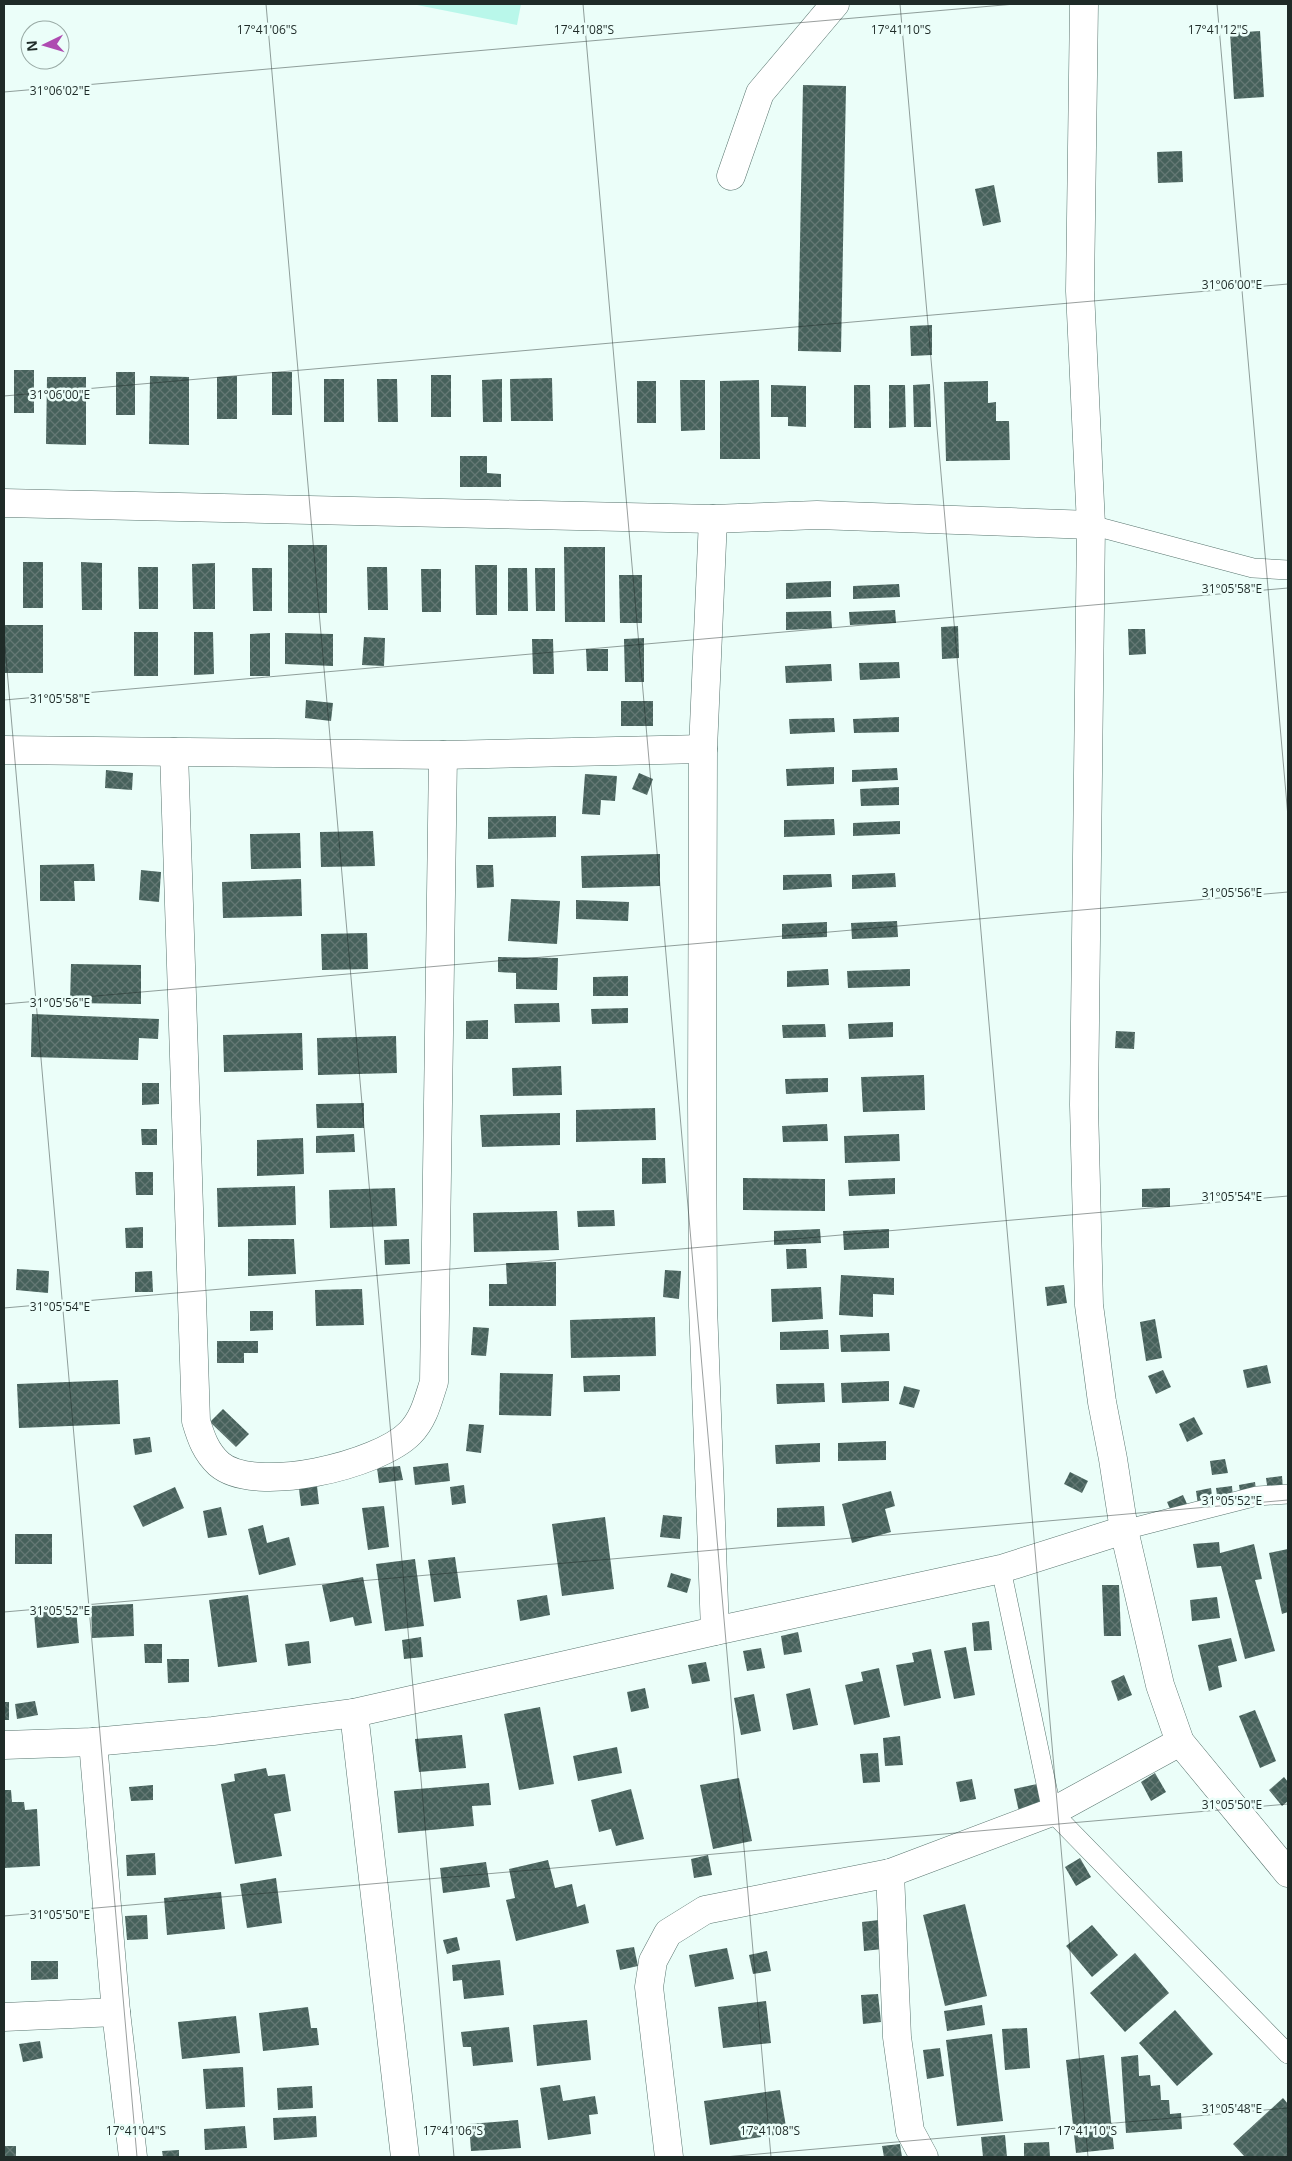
<svg xmlns="http://www.w3.org/2000/svg" width="1292" height="2161" font-family="'Open Sans',sans-serif">
	<style>
		.green { fill: #b9f7ea }
		.building { fill: url(#building-cross-hatch) }
		.lines { fill: none; stroke-linecap: round; stroke-linejoin: round }
		.service-casing { stroke: #59756f; stroke-width: 20 }
		.minor-casing { stroke: #59756f; stroke-width: 29 }
		.service { stroke: #fff; stroke-width: 19 }
		.minor { stroke: #fff; stroke-width: 28 }
		.ticks { fill: none; stroke: #1f2b28; stroke-width: 1; stroke-opacity: 0.45 }
		.ticks-label { font-size: 12px; text-anchor: middle; fill: #1f2b28; stroke: #ebfef9; stroke-width: 5; stroke-linejoin: round; paint-order: stroke }
	</style>
	<defs>
		<pattern id="building-cross-hatch" width="8" height="8" patternUnits="userSpaceOnUse" patternTransform="scale(1.25)"><rect width="8" height="8" fill="#46615b"/><path d="M0 0l8 8M0 8l8-8" fill="none" stroke="#647874"/></pattern>
	</defs>
	<rect width="100%" height="100%" fill="#ebfef9"/>
	<!-- green -->
	<path class="green" d="M412 4H521L517 25Z"/>
	<!-- building -->
	<g class="building">
		<path d="M1260 31 1264 97 1234 99 1230 33Z"/>
		<path d="M803 85 846 86 841 352 798 351Z"/>
		<path d="M1182 151 1183 182 1158 183 1157 152Z"/>
		<path d="M994 185 1001 222 983 226 975 189Z"/>
		<path d="M932 325V355L911 356 910 326Z"/>
		<rect x="14" y="370" width="20" height="43"/>
		<rect x="116" y="372" width="19" height="43"/>
		<rect x="272" y="372" width="20" height="43"/>
		<rect x="431" y="375" width="20" height="42"/>
		<path d="M150 376 189 377V445L149 444Z"/>
		<path d="M237 376V419H217V377Z"/>
		<path d="M47 377H86V445L46 444Z"/>
		<path d="M552 378 553 421H511L510 379Z"/>
		<rect x="324" y="379" width="20" height="43"/>
		<path d="M377 379H397L398 422H378Z"/>
		<path d="M502 379V422H483L482 380Z"/>
		<path d="M680 380H705V430L681 431Z"/>
		<path d="M759 380 760 459H720V381Z"/>
		<rect x="637" y="381" width="19" height="42"/>
		<path d="M988 381V403L996 402V421H1009L1010 460 946 461 944 382Z"/>
		<path d="M930 384 931 427H914L913 385Z"/>
		<path d="M771 385 806 386V427L788 426V417H771Z"/>
		<path d="M854 385H870L871 428H854Z"/>
		<path d="M889 385H905L906 427 889 428Z"/>
		<path d="M460 456H487V473L501 474V487H460Z"/>
		<rect x="288" y="545" width="39" height="68"/>
		<path d="M564 547H605V622H565Z"/>
		<rect x="23" y="562" width="20" height="46"/>
		<path d="M81 562 102 563V610H82Z"/>
		<path d="M215 563V609H193L192 564Z"/>
		<path d="M475 565H497V615H476Z"/>
		<path d="M138 567H158V609H139Z"/>
		<path d="M367 567H387L388 610H368Z"/>
		<path d="M252 568H272V611H253Z"/>
		<path d="M508 568H527L528 611H508Z"/>
		<path d="M535 568H555V611H536Z"/>
		<path d="M421 569H441V612H422Z"/>
		<path d="M619 575H642V623H620Z"/>
		<path d="M831 581V597L786 599V583Z"/>
		<path d="M899 584 900 597 853 599V586Z"/>
		<path d="M895 610 896 623 850 625 849 612Z"/>
		<path d="M831 611 832 628 786 630V612Z"/>
		<rect x="4" y="625" width="39" height="48"/>
		<path d="M958 626 959 658 942 659 941 627Z"/>
		<path d="M1128 629H1145L1146 654 1129 655Z"/>
		<rect x="134" y="632" width="24" height="44"/>
		<path d="M194 632H213L214 674 194 675Z"/>
		<path d="M270 633V676H250V634Z"/>
		<path d="M285 633 333 634V666L285 664Z"/>
		<path d="M364 637 385 638 384 666 362 665Z"/>
		<path d="M644 638V682H625L624 639Z"/>
		<path d="M532 639H553L554 674H533Z"/>
		<path d="M586 649H608V671H587Z"/>
		<path d="M899 662 900 678 860 680 859 663Z"/>
		<path d="M831 664 832 681 786 683 785 666Z"/>
		<path d="M306 700 333 703 331 721 305 718Z"/>
		<rect x="621" y="701" width="32" height="25"/>
		<path d="M899 717V732L854 733 853 719Z"/>
		<path d="M834 718 835 732 790 734 789 719Z"/>
		<path d="M834 767V784L787 786 786 769Z"/>
		<path d="M897 768 898 780 852 782V770Z"/>
		<path d="M106 770 133 773 132 790 105 788Z"/>
		<path d="M639 773 653 779 647 795 632 789Z"/>
		<path d="M585 774 617 776 615 801 601 800 600 815 582 814Z"/>
		<path d="M899 787V805L861 806 860 789Z"/>
		<path d="M556 816V837L488 839V817Z"/>
		<path d="M834 819 835 835 784 837V820Z"/>
		<path d="M900 821V834L853 836V823Z"/>
		<path d="M373 831 375 866 321 867 320 832Z"/>
		<path d="M300 833 301 868 251 869 250 834Z"/>
		<path d="M660 854V886L582 888 581 856Z"/>
		<path d="M94 864 95 881H74L75 901H40V865Z"/>
		<path d="M476 865H493L494 887 477 888Z"/>
		<path d="M141 870 161 872 159 902 139 900Z"/>
		<path d="M895 873 896 887 852 889V875Z"/>
		<path d="M831 874 832 887 783 890V875Z"/>
		<path d="M301 879 302 916 223 918 222 882Z"/>
		<path d="M511 899 560 901 557 944 508 941Z"/>
		<path d="M576 900 629 902 628 921 576 919Z"/>
		<path d="M897 921 898 937 852 939 851 923Z"/>
		<path d="M827 922V937L782 939V924Z"/>
		<path d="M367 933 368 969 322 970 321 934Z"/>
		<path d="M498 957 558 958 557 990 516 989V973L498 972Z"/>
		<path d="M71 964 141 965V1004L70 1003Z"/>
		<path d="M828 969 829 985 787 987V971Z"/>
		<path d="M910 969V986L848 988 847 971Z"/>
		<path d="M628 976V996H593V977Z"/>
		<path d="M559 1003 560 1022 515 1023 514 1004Z"/>
		<path d="M628 1008V1023L592 1024 591 1009Z"/>
		<path d="M32 1014 159 1019 158 1039 139 1038 138 1060 31 1057Z"/>
		<path d="M488 1020V1039H466V1021Z"/>
		<path d="M893 1022V1037L849 1039 848 1024Z"/>
		<path d="M825 1024 826 1037 783 1038 782 1025Z"/>
		<path d="M1116 1031 1135 1032 1134 1049 1115 1048Z"/>
		<path d="M302 1033 303 1070 224 1072 223 1035Z"/>
		<path d="M396 1036 397 1073 318 1075 317 1038Z"/>
		<path d="M561 1066 562 1095 513 1096 512 1068Z"/>
		<path d="M924 1075 925 1110 863 1112 861 1077Z"/>
		<path d="M828 1078V1092L786 1094 785 1079Z"/>
		<path d="M142 1083H159V1104L142 1105Z"/>
		<path d="M364 1103V1128H317L316 1104Z"/>
		<path d="M655 1108 656 1140 576 1142V1110Z"/>
		<path d="M560 1113V1145L482 1147 480 1115Z"/>
		<path d="M827 1124 828 1141 783 1142 782 1126Z"/>
		<path d="M141 1129H157V1145H142Z"/>
		<path d="M354 1134 355 1152 316 1153V1136Z"/>
		<path d="M899 1134 900 1161 845 1163 844 1136Z"/>
		<path d="M303 1138 304 1174 257 1176V1140Z"/>
		<path d="M642 1158H665L666 1183 642 1184Z"/>
		<path d="M135 1172H153V1195H136Z"/>
		<path d="M743 1178 825 1179V1211L743 1210Z"/>
		<path d="M895 1178V1194L849 1196 848 1180Z"/>
		<path d="M295 1186 296 1225 218 1227 217 1188Z"/>
		<path d="M395 1188 397 1226 330 1228 329 1190Z"/>
		<path d="M1170 1188V1207H1142V1189Z"/>
		<path d="M614 1210 615 1226 578 1227 577 1211Z"/>
		<path d="M557 1211 559 1250 474 1252 473 1213Z"/>
		<path d="M143 1227V1248H126L125 1228Z"/>
		<path d="M820 1229 821 1243 774 1245V1231Z"/>
		<path d="M889 1229V1248L844 1250 843 1231Z"/>
		<path d="M248 1239H294L296 1274 248 1276Z"/>
		<path d="M409 1239 410 1264 385 1265 384 1240Z"/>
		<path d="M786 1249H806L807 1268 787 1269Z"/>
		<path d="M556 1262V1306H489V1284H507L506 1263Z"/>
		<path d="M17 1269 49 1271 48 1293 16 1290Z"/>
		<path d="M665 1270 681 1271 679 1299 663 1297Z"/>
		<path d="M152 1271 153 1292H135V1272Z"/>
		<path d="M841 1275 894 1278V1295L873 1294V1317L839 1315Z"/>
		<path d="M1064 1285 1067 1303 1047 1306 1045 1287Z"/>
		<path d="M821 1287 823 1319 772 1322 771 1289Z"/>
		<path d="M362 1289 364 1325 316 1326 315 1290Z"/>
		<path d="M250 1311H273V1330L250 1331Z"/>
		<path d="M655 1317 656 1356 571 1358 570 1320Z"/>
		<path d="M1155 1319 1162 1358 1146 1361 1140 1322Z"/>
		<path d="M473 1327 489 1328 486 1356 471 1355Z"/>
		<path d="M828 1330 829 1349 780 1350V1332Z"/>
		<path d="M889 1333 890 1351 841 1352 840 1335Z"/>
		<path d="M217 1341H258V1353H244V1363H217Z"/>
		<path d="M1267 1365 1271 1383 1247 1388 1243 1370Z"/>
		<path d="M1163 1370 1171 1387 1156 1394 1148 1376Z"/>
		<path d="M500 1373 553 1374 551 1416 499 1415Z"/>
		<path d="M620 1375V1391L584 1392 583 1376Z"/>
		<path d="M118 1380 120 1424 19 1428 17 1384Z"/>
		<path d="M889 1381V1401L842 1403 841 1383Z"/>
		<path d="M824 1383 825 1402 777 1404 776 1384Z"/>
		<path d="M904 1386 920 1390 914 1408 899 1404Z"/>
		<path d="M223 1409 249 1434 236 1447 210 1422Z"/>
		<path d="M1194 1417 1203 1434 1187 1442 1179 1424Z"/>
		<path d="M469 1424 484 1425 481 1453 466 1451Z"/>
		<path d="M150 1437 152 1452 135 1455 133 1439Z"/>
		<path d="M886 1441V1460L838 1461V1443Z"/>
		<path d="M820 1443V1462L776 1464 775 1445Z"/>
		<path d="M1225 1459 1228 1473 1212 1475 1210 1461Z"/>
		<path d="M448 1463 450 1481 415 1485 413 1467Z"/>
		<path d="M400 1466 403 1480 379 1483 377 1468Z"/>
		<path d="M1070 1472 1088 1481 1082 1493 1064 1484Z"/>
		<path d="M1282 1476 1283 1490 1268 1492 1266 1478Z"/>
		<path d="M1255 1482 1257 1497 1241 1499 1239 1485Z"/>
		<path d="M464 1485 466 1503 452 1505 450 1487Z"/>
		<path d="M317 1486 319 1504 301 1506 299 1489Z"/>
		<path d="M1232 1486 1233 1500 1218 1502 1216 1488Z"/>
		<path d="M175 1487 184 1508 143 1527 133 1506Z"/>
		<path d="M1211 1488 1213 1502 1198 1505 1196 1491Z"/>
		<path d="M891 1491 895 1506 885 1509 891 1532 852 1543 842 1504Z"/>
		<path d="M1183 1495 1191 1513 1175 1520 1167 1502Z"/>
		<path d="M384 1506 389 1547 368 1550 362 1508Z"/>
		<path d="M824 1506 825 1526 777 1527V1508Z"/>
		<path d="M221 1507 227 1535 208 1538 203 1511Z"/>
		<path d="M663 1515 682 1517 680 1539 660 1537Z"/>
		<path d="M605 1517 614 1589 562 1596 552 1524Z"/>
		<path d="M263 1525 267 1543 289 1537 296 1565 259 1575 248 1529Z"/>
		<rect x="15" y="1534" width="37" height="30"/>
		<path d="M1219 1542 1220 1553 1254 1544 1262 1579 1255 1580 1275 1651 1245 1659 1221 1566 1197 1568 1193 1544Z"/>
		<path d="M1288 1549V1612L1282 1614 1269 1553Z"/>
		<path d="M455 1557 461 1598 434 1602 428 1560Z"/>
		<path d="M415 1559 424 1626 385 1631 376 1564Z"/>
		<path d="M671 1573 691 1579 687 1593 667 1587Z"/>
		<path d="M363 1577 372 1623 355 1626 353 1617 330 1622 322 1585Z"/>
		<path d="M1102 1585H1119L1121 1636H1104Z"/>
		<path d="M248 1595 257 1662 218 1667 209 1600Z"/>
		<path d="M547 1595 550 1615 520 1621 517 1600Z"/>
		<path d="M1217 1597 1220 1618 1192 1621 1190 1600Z"/>
		<path d="M133 1604 134 1636 92 1638 91 1606Z"/>
		<path d="M76 1609 79 1643 37 1648 34 1613Z"/>
		<path d="M989 1621 992 1650 974 1651 972 1623Z"/>
		<path d="M798 1632 802 1652 784 1655 781 1636Z"/>
		<path d="M421 1637 423 1657 404 1659 402 1640Z"/>
		<path d="M1231 1638 1237 1661 1218 1666 1222 1687 1209 1691 1198 1645Z"/>
		<path d="M309 1641 311 1663 288 1666 285 1644Z"/>
		<path d="M144 1644H162V1663H145Z"/>
		<path d="M966 1647 975 1695 954 1699 944 1651Z"/>
		<path d="M761 1648 765 1668 747 1671 743 1651Z"/>
		<path d="M931 1649 941 1698 904 1706 896 1665 914 1662 912 1653Z"/>
		<path d="M167 1659H189V1682L168 1683Z"/>
		<path d="M706 1662 710 1681 692 1684 688 1665Z"/>
		<path d="M879 1668 890 1717 854 1725 845 1685 863 1681 861 1672Z"/>
		<path d="M1124 1675 1132 1695 1118 1701 1111 1681Z"/>
		<path d="M645 1688 649 1708 631 1712 627 1692Z"/>
		<path d="M810 1688 818 1725 793 1730 786 1694Z"/>
		<path d="M754 1694 761 1731 741 1735 734 1698Z"/>
		<path d="M35 1701 38 1715 17 1719 15 1704Z"/>
		<rect x="4" y="1702" width="5" height="18"/>
		<path d="M540 1707 554 1784 519 1790 504 1714Z"/>
		<path d="M1255 1710 1276 1761 1260 1768 1239 1716Z"/>
		<path d="M462 1735 466 1768 419 1772 415 1739Z"/>
		<path d="M900 1736 903 1765 885 1766 883 1738Z"/>
		<path d="M617 1747 622 1773 578 1781 573 1756Z"/>
		<path d="M878 1753 880 1782 863 1783 860 1754Z"/>
		<path d="M266 1768 268 1776 285 1774 291 1811 274 1814 282 1856 235 1864 221 1784 235 1781 234 1774Z"/>
		<path d="M1155 1773 1166 1792 1151 1801 1141 1782Z"/>
		<path d="M1284 1777 1288 1782V1801L1282 1806 1269 1790Z"/>
		<path d="M739 1778 752 1841 713 1849 700 1785Z"/>
		<path d="M972 1779 976 1799 960 1802 956 1782Z"/>
		<path d="M489 1783 491 1805 472 1806 474 1826 398 1833 394 1791Z"/>
		<path d="M1037 1784 1041 1807 1019 1812 1014 1789Z"/>
		<path d="M153 1785V1800L131 1801 129 1787Z"/>
		<path d="M631 1789 644 1839 616 1846 611 1829 599 1832 591 1800Z"/>
		<path d="M4 1790H11L12 1802H24L25 1810 37 1809 40 1866 4 1868Z"/>
		<path d="M155 1853 156 1875 127 1876 126 1855Z"/>
		<path d="M708 1855 712 1875 694 1878 691 1859Z"/>
		<path d="M1080 1858 1091 1877 1076 1886 1065 1867Z"/>
		<path d="M548 1860 555 1888 572 1884 577 1907 585 1904 589 1923 516 1941 506 1900 515 1898 509 1869Z"/>
		<path d="M486 1862 490 1887 443 1893 440 1868Z"/>
		<path d="M276 1878 282 1923 247 1928 240 1884Z"/>
		<path d="M221 1892 225 1929 167 1935 164 1898Z"/>
		<path d="M965 1904 987 1996 945 2006 923 1915Z"/>
		<path d="M147 1915 148 1939 127 1940 125 1916Z"/>
		<path d="M879 1920 882 1949 864 1951 862 1922Z"/>
		<path d="M1092 1925 1118 1955 1092 1977 1066 1946Z"/>
		<path d="M457 1937 460 1950 447 1954 443 1940Z"/>
		<path d="M634 1947 638 1966 620 1970 616 1950Z"/>
		<path d="M727 1948 734 1979 695 1987 689 1955Z"/>
		<path d="M767 1951 771 1971 753 1974 749 1955Z"/>
		<path d="M1135 1953 1169 1993 1125 2032 1090 1993Z"/>
		<path d="M500 1960 504 1995 464 1999 462 1980 453 1981 452 1965Z"/>
		<path d="M31 1961H58V1979L31 1980Z"/>
		<path d="M878 1994 881 2022 863 2024 861 1995Z"/>
		<path d="M766 2001 771 2043 723 2048 718 2007Z"/>
		<path d="M982 2005 985 2025 947 2031 944 2011Z"/>
		<path d="M308 2007 311 2028H317L319 2045 263 2051 259 2013Z"/>
		<path d="M1175 2010 1213 2054 1177 2086 1139 2043Z"/>
		<path d="M236 2016 240 2053 182 2059 178 2022Z"/>
		<path d="M587 2020 591 2060 537 2066 533 2025Z"/>
		<path d="M509 2027 513 2062 473 2066 471 2047H463L461 2032Z"/>
		<path d="M1027 2028 1030 2068 1005 2070 1002 2029Z"/>
		<path d="M992 2034 1003 2121 957 2126 946 2040Z"/>
		<path d="M40 2041 43 2058 23 2062 19 2044Z"/>
		<path d="M940 2048 944 2076 927 2079 923 2050Z"/>
		<path d="M1104 2055 1114 2149 1076 2153 1066 2060Z"/>
		<path d="M1138 2055 1139 2076 1150 2075 1151 2086 1160 2085 1161 2100H1169L1170 2114 1181 2113 1182 2129 1126 2133 1121 2057Z"/>
		<path d="M243 2067 245 2107 206 2109 203 2069Z"/>
		<path d="M560 2085 563 2101 595 2096 598 2114 589 2115 591 2134 548 2140 540 2088Z"/>
		<path d="M312 2086 313 2108 278 2110 277 2088Z"/>
		<path d="M780 2090 787 2133 710 2145 704 2101Z"/>
		<path d="M1283 2098 1288 2104V2157H1245L1233 2144Z"/>
		<path d="M316 2116 317 2137 274 2140 273 2118Z"/>
		<path d="M518 2120 521 2148 471 2151 469 2124Z"/>
		<path d="M245 2126 247 2148 205 2150 204 2129Z"/>
		<path d="M1005 2135 1007 2157H983L981 2137Z"/>
		<path d="M1049 2142 1050 2157H1024V2143Z"/>
		<path d="M900 2144 902 2157H884L882 2146Z"/>
		<rect x="4" y="2146" width="12" height="11"/>
		<path d="M179 2150V2157H163L162 2151Z"/>
	</g>
	<g class="lines">
		<!-- service casing -->
		<g class="service-casing">
			<g id="service">
				<path d="M1091 525 1253 568 1288 570"/>
				<path d="M1124 1530 1257 1496 1288 1494"/>
				<path d="M1001 1569 1052 1812 1288 2054"/>
			</g>
		</g>
		<!-- minor casing -->
		<g class="minor-casing">
			<g id="minor">
				<path d="M1084 4 1080 291 1091 525 1084 1105 1089 1305 1102 1402 1113 1459 1124 1530 1160 1685 1180 1742 1288 1873"/>
				<path d="M731 176 760 93 835 4"/>
				<path d="M4 503 713 519 817 515 1091 525"/>
				<path d="M713 519 703 749 702 1097 703 1306 715 1631"/>
				<path d="M4 750 443 755 703 749"/>
				<path d="M174 752 196 1421C201 1438 206 1452 219 1464 255 1495 379 1465 410 1433 424 1419 428 1400 434 1382L443 755"/>
				<path d="M354 1713 405 2157"/>
				<path d="M93 1742 116 2012 133 2157"/>
				<path d="M4 1745 93 1742 213 1731 354 1713 715 1631 1001 1569 1124 1530"/>
				<path d="M890 1873 897 2037 910 2131 924 2157"/>
				<path d="M4 2017 116 2012"/>
				<path d="M669 2157 649 1987 653 1961 668 1933 705 1910 890 1873 1052 1812 1180 1742"/>
			</g>
		</g>
		<!-- service -->
		<use href="#service" class="service"/>
		<!-- minor -->
		<use href="#minor" class="minor"/>
	</g>
	<!-- ticks -->
	<path class="ticks" d="M266 4 454 2157M583 4 771 2157M900 4 1088 2157M1217 4 1288 817M4 92 1015 4M4 396 1288 284M4 635 137 2157M4 700 1288 588M4 1004 1288 892M4 1308 1288 1196M4 1612 1288 1500M4 1916 1288 1804M724 2157 1288 2108"/>
	<g class="ticks-label">
		<text x="1218" y="34">17°41'12"S</text>
		<text x="267" y="34">17°41'06"S</text>
		<text x="584" y="34">17°41'08"S</text>
		<text x="901" y="34">17°41'10"S</text>
		<text x="60" y="95">31°06'02"E</text>
		<text x="1232" y="289">31°06'00"E</text>
		<text x="60" y="399">31°06'00"E</text>
		<text x="1232" y="593">31°05'58"E</text>
		<text x="60" y="703">31°05'58"E</text>
		<text x="1232" y="897">31°05'56"E</text>
		<text x="60" y="1007">31°05'56"E</text>
		<text x="1232" y="1201">31°05'54"E</text>
		<text x="60" y="1311">31°05'54"E</text>
		<text x="1232" y="1505">31°05'52"E</text>
		<text x="60" y="1615">31°05'52"E</text>
		<text x="1232" y="1809">31°05'50"E</text>
		<text x="60" y="1919">31°05'50"E</text>
		<text x="1232" y="2113">31°05'48"E</text>
		<text x="136" y="2135">17°41'04"S</text>
		<text x="453" y="2135">17°41'06"S</text>
		<text x="770" y="2135">17°41'08"S</text>
		<text x="1087" y="2135">17°41'10"S</text>
	</g>
	<!-- border -->
	<rect width="1292" height="2161" fill="none" stroke="#1f2b28" stroke-width="10"/>
	<!-- north arrow -->
	<g transform="translate(45 45) rotate(265)"><circle r="24" fill="#ebfef9" stroke="#99aaa5"/>
	<path d="M0-4L9 19L0 12L-9 19Z" fill="#ae4bb1"/>
	<text y="-8" font-size="14" font-weight="bold" text-anchor="middle" fill="#1f2b28">N</text>
	</g>
</svg>
